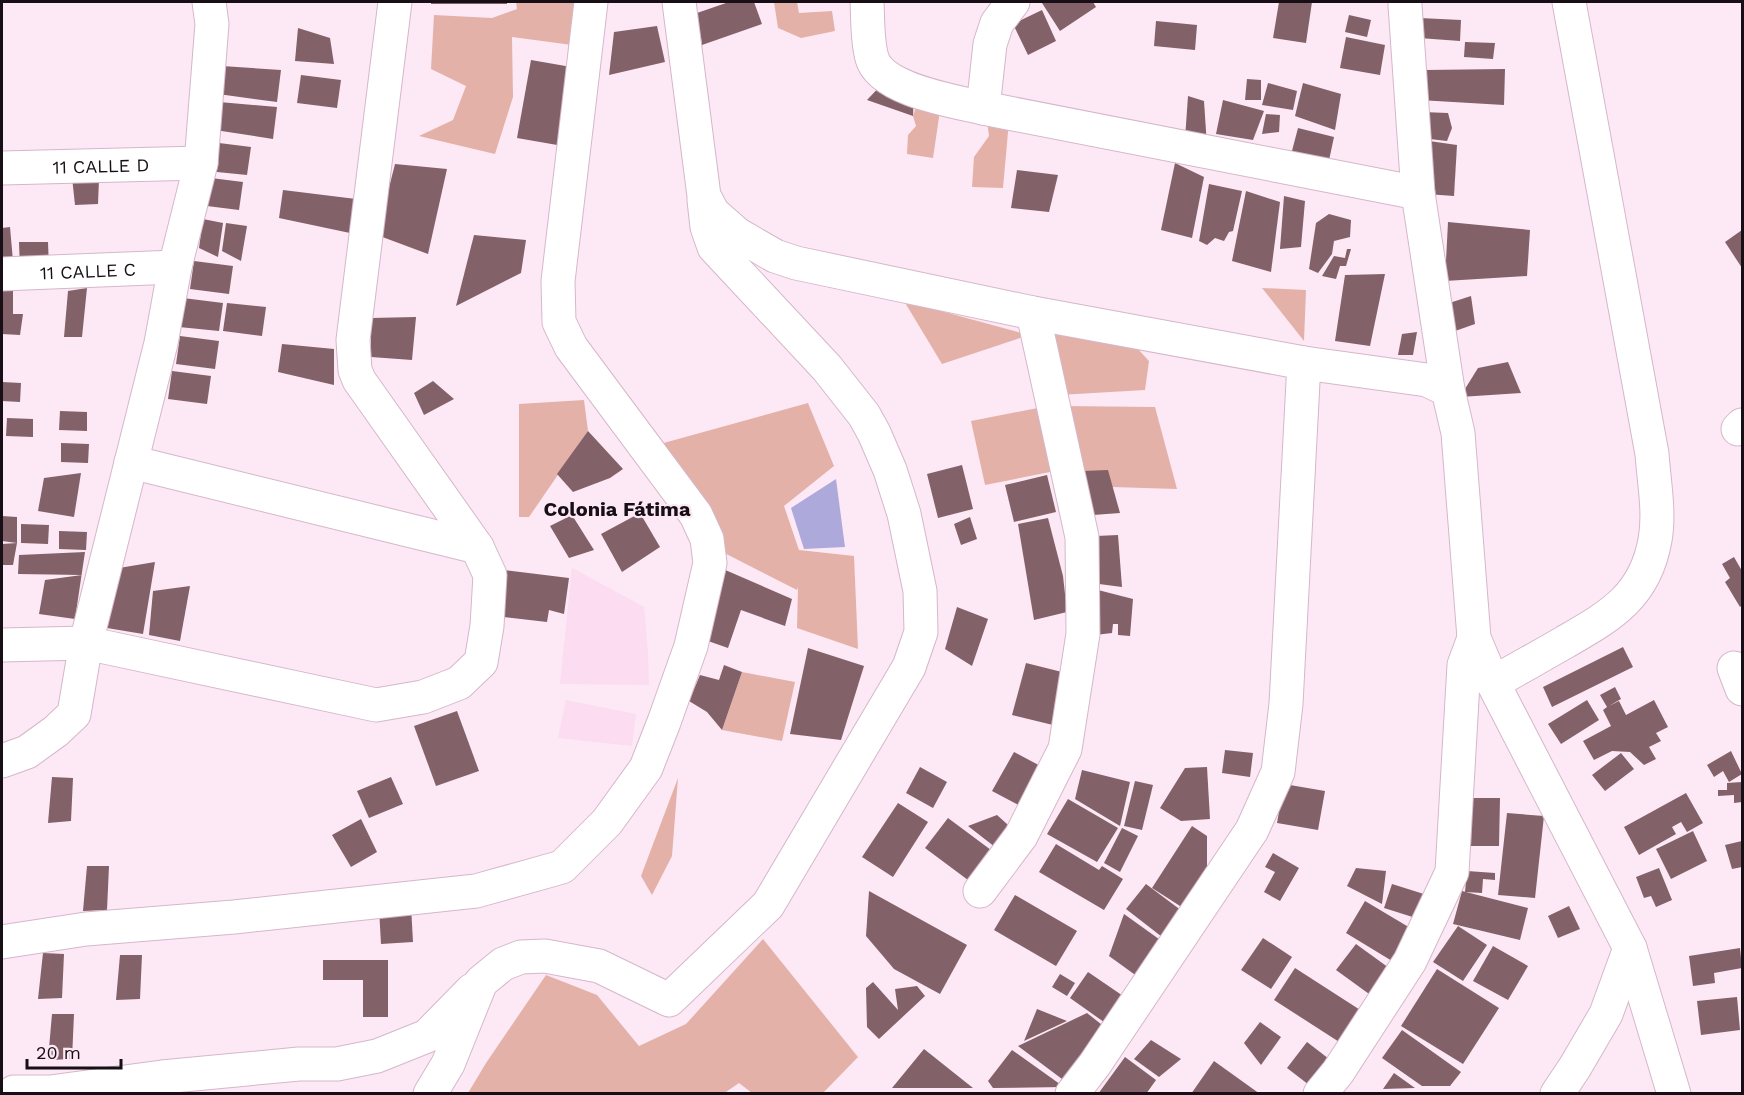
<svg xmlns="http://www.w3.org/2000/svg" width="1744" height="1095" font-family="'Work Sans',sans-serif">
	<style>
		.built { fill: #fbdcf0 }
		.green { fill: #e4b1a8 }
		.water { fill: #ada9db }
		.building { fill: #826168 }
		.lines { fill: none; stroke-linecap: round; stroke-linejoin: round }
		.minor-casing { stroke: #d5b7ca; stroke-width: 35 }
		.minor { stroke: #fff; stroke-width: 33 }
		.labels { text-anchor: middle; dominant-baseline: central; stroke-width: 4.5; stroke-linejoin: round; paint-order: stroke }
		.street-label { font-size: 18px; fill: #180e15; stroke: #fce9f5 }
		.neighbourhood-label { font-size: 20px; font-weight: bold; fill: #180e15; stroke: #fce9f5 }
	</style>
	<rect width="100%" height="100%" fill="#fce9f5"/>
	<!-- built -->
	<g class="built">
		<path d="M572 568 644 607 648 653 649 685 560 684Z"/>
		<path d="M566 700 636 714 632 746 558 738Z"/>
	</g>
	<!-- green -->
	<g class="green">
		<path d="M516 2H596L587 47 512 37 513 97 495 154 419 136 453 120 466 86 431 69 434 15 492 18 517 9Z"/>
		<path d="M774 2H797L799 13 832 11 835 31 801 38 778 28Z"/>
		<path d="M920 95 941 104 933 158 907 154 908 135 916 126 913 116Z"/>
		<path d="M986 113 1009 121 1003 188 972 187 974 157 989 136Z"/>
		<path d="M1262 288 1306 290 1304 341Z"/>
		<path d="M904 301 1029 335 942 364Z"/>
		<path d="M1040 321 1125 335 1149 361 1145 390 1059 395Z"/>
		<path d="M584 400 588 431 529 517H519V404Z"/>
		<path d="M808 403 834 466 784 506 799 550 854 556 858 649 797 628 798 587 797 590 699 540 660 444Z"/>
		<path d="M1048 406 1060 470 985 485 971 421Z"/>
		<path d="M1060 406 1155 407 1177 489 1080 486Z"/>
		<path d="M742 672 795 682 782 741 722 730Z"/>
		<path d="M678 778 672 856 652 895 641 876Z"/>
		<path d="M763 939 858 1057 823 1093H752L739 1083 723 1094 468 1093 486 1063 546 975 597 995 639 1046 686 1024Z"/>
	</g>
	<!-- water -->
	<path class="water" d="M836 479 845 547 804 549 791 508Z"/>
	<!-- building -->
	<g class="building">
		<rect x="431" y="2" width="76" height="2"/>
		<path d="M729 2H754L762 24 702 45 697 13Z"/>
		<path d="M1043 2H1093L1096 7 1060 31 1042 3Z"/>
		<path d="M1279 2H1312L1306 43 1273 38Z"/>
		<path d="M1042 10 1056 41 1028 55 1013 24Z"/>
		<path d="M1349 15 1371 20 1367 37 1345 32Z"/>
		<path d="M1420 18 1461 20 1460 41 1419 38Z"/>
		<path d="M1156 21 1197 25 1195 50 1154 46Z"/>
		<path d="M657 26 665 62 609 75 614 32Z"/>
		<path d="M298 28 330 38 334 64 295 61Z"/>
		<path d="M1346 37 1385 45 1380 75 1340 68Z"/>
		<path d="M1465 42 1495 43 1493 59 1464 57Z"/>
		<path d="M531 60 577 68 563 146 517 138Z"/>
		<path d="M222 66 281 70 277 102 218 94Z"/>
		<path d="M1505 69 1504 105 1419 100 1425 70Z"/>
		<path d="M301 75 341 80 337 108 297 103Z"/>
		<path d="M1247 79 1261 80V100H1245Z"/>
		<path d="M884 82 914 93 913 116 867 100Z"/>
		<path d="M1268 83 1297 91 1293 110 1262 105Z"/>
		<path d="M1303 83 1341 94 1335 130 1295 116Z"/>
		<path d="M1188 96 1204 101 1207 146 1185 139Z"/>
		<path d="M1223 100 1264 111 1253 140 1216 134Z"/>
		<path d="M219 102 277 107 273 139 215 130Z"/>
		<path d="M1422 112 1448 113 1452 128 1447 141 1421 138Z"/>
		<path d="M1266 114 1280 115 1279 132 1262 134Z"/>
		<path d="M1298 128 1334 137 1328 165 1288 166Z"/>
		<path d="M1429 141 1457 145 1454 196 1426 194Z"/>
		<path d="M211 142 251 147 247 175 207 171Z"/>
		<path d="M1175 163 1204 177 1192 238 1161 230Z"/>
		<path d="M395 164 447 169 428 254 377 235Z"/>
		<path d="M1017 170 1058 175 1049 212 1011 208Z"/>
		<path d="M72 177 99 179 98 204 75 205Z"/>
		<path d="M203 177 243 182 239 210 199 205Z"/>
		<path d="M1209 184 1242 191 1233 231 1229 232 1224 241 1215 238 1207 245 1199 241Z"/>
		<path d="M283 190 356 199 350 233 279 218Z"/>
		<path d="M1246 191 1280 202 1271 272 1232 261Z"/>
		<path d="M1284 196 1305 201 1301 247 1280 249Z"/>
		<path d="M1329 214 1351 220 1350 237 1334 241 1332 254 1318 273 1309 269 1316 223Z"/>
		<path d="M203 219 223 223 218 257 199 248Z"/>
		<path d="M1448 222 1530 230 1527 276 1445 281Z"/>
		<path d="M226 223 247 226 241 261 222 251Z"/>
		<path d="M10 227 13 261H2V228Z"/>
		<path d="M1742 230V268L1725 242Z"/>
		<path d="M474 235 526 240 521 273 456 306Z"/>
		<path d="M19 242H48L49 267 20 270Z"/>
		<path d="M1347 249H1351L1346 266H1340L1336 279 1322 276 1334 256 1345 258Z"/>
		<path d="M194 261 233 266 229 294 190 289Z"/>
		<path d="M1385 274 1370 346 1335 341 1345 275Z"/>
		<path d="M2 285H13V314H23L20 335 2 334Z"/>
		<path d="M87 288 82 337H64L68 291Z"/>
		<path d="M1471 296 1475 324 1441 336 1440 306Z"/>
		<path d="M183 298 223 303 219 331 179 327Z"/>
		<path d="M227 303 266 307 262 336 223 331Z"/>
		<path d="M416 317 412 360 371 357V318Z"/>
		<path d="M1417 332 1413 355H1398L1402 334Z"/>
		<path d="M180 336 219 341 215 369 176 364Z"/>
		<path d="M282 344 334 349V385L278 372Z"/>
		<path d="M1508 362 1521 393 1460 397 1478 368Z"/>
		<path d="M172 371 211 376 207 404 168 399Z"/>
		<path d="M433 381 454 399 424 415 414 393Z"/>
		<path d="M2 382 21 383 20 402 2 401Z"/>
		<path d="M60 411 87 412V431L59 430Z"/>
		<path d="M7 418 33 419V437L6 436Z"/>
		<path d="M588 431 623 469 610 478 573 492 557 474Z"/>
		<path d="M61 443 89 444 88 463 61 462Z"/>
		<path d="M962 465 973 509 938 518 927 474Z"/>
		<path d="M1108 470 1120 513 1093 515 1083 471Z"/>
		<path d="M81 473 74 517 38 511 44 478Z"/>
		<path d="M1047 475 1056 512 1014 522 1005 485Z"/>
		<path d="M640 513 660 547 622 572 601 534Z"/>
		<path d="M572 515 594 550 569 558 550 526Z"/>
		<path d="M2 516 17 517V543L2 541Z"/>
		<path d="M970 517 977 539 961 545 954 524Z"/>
		<path d="M1048 518 1063 576 1067 612 1034 620 1018 524Z"/>
		<path d="M21 524 49 525 48 544 21 543Z"/>
		<path d="M59 531 87 532 86 550 59 549Z"/>
		<path d="M1118 535 1122 587 1099 584 1096 536Z"/>
		<path d="M17 543 13 565H2V544Z"/>
		<path d="M85 552 75 619 39 614 45 580 82 575 18 574 19 555Z"/>
		<path d="M1734 557 1742 571V605L1740 607 1725 582 1730 578 1722 564Z"/>
		<path d="M155 562 143 634 107 628 119 568Z"/>
		<path d="M723 569 792 599 785 626 741 610 728 648 708 641Z"/>
		<path d="M503 570 569 578 564 614 549 610 547 622 496 616Z"/>
		<path d="M190 586 180 641 149 635 153 591Z"/>
		<path d="M1098 590 1133 599 1130 636 1118 635V624H1113L1112 633 1095 635Z"/>
		<path d="M957 607 988 619 972 666 945 649Z"/>
		<path d="M1623 647 1633 667 1552 707 1543 687Z"/>
		<path d="M808 648 864 666 841 740 790 734Z"/>
		<path d="M1026 663 1066 673 1053 725 1012 715Z"/>
		<path d="M724 665 742 672 722 730 707 712 689 701 700 675 719 680Z"/>
		<path d="M1615 687 1621 699 1609 706 1619 701 1626 715 1654 700 1668 727 1656 733 1661 741 1649 747 1656 759 1644 765 1630 752 1612 751 1594 760 1583 741 1611 726 1603 710 1607 707 1600 695Z"/>
		<path d="M1587 700 1599 720 1561 744 1548 724Z"/>
		<path d="M457 711 479 771 436 786 414 726Z"/>
		<path d="M1225 750 1253 753 1250 777 1222 773Z"/>
		<path d="M1731 751 1742 774 1729 782 1723 771 1714 777 1707 765Z"/>
		<path d="M1014 752 1048 770 1026 809 992 791Z"/>
		<path d="M1621 753 1634 769 1605 791 1592 775Z"/>
		<path d="M920 767 947 782 933 808 906 793Z"/>
		<path d="M1207 767 1210 819 1181 821 1160 808 1185 768Z"/>
		<path d="M1082 770 1130 782 1120 826 1075 799Z"/>
		<path d="M52 777 73 778 71 821 48 823Z"/>
		<path d="M391 777 403 804 369 818 357 791Z"/>
		<path d="M1135 781 1153 785 1142 830 1124 826Z"/>
		<path d="M1742 782V802L1734 803V795L1718 796V790H1727V783Z"/>
		<path d="M1284 784 1325 791 1318 830 1277 823Z"/>
		<path d="M1686 793 1703 823 1687 832 1681 822 1672 827 1676 834 1639 855 1624 827Z"/>
		<path d="M1472 798H1500L1499 846H1471Z"/>
		<path d="M1068 799 1118 828 1097 862 1047 834Z"/>
		<path d="M898 803 928 822 893 877 862 857Z"/>
		<path d="M1507 813 1544 816 1535 898 1498 895Z"/>
		<path d="M997 815 1017 833 995 847 968 826Z"/>
		<path d="M948 818 999 856 976 886 925 848Z"/>
		<path d="M361 819 377 852 351 867 332 835Z"/>
		<path d="M1192 826 1207 836V888L1191 913 1152 888Z"/>
		<path d="M1122 828 1138 836 1120 872 1104 863Z"/>
		<path d="M1693 831 1707 861 1671 879 1656 849Z"/>
		<path d="M1742 841V867L1732 869 1725 845Z"/>
		<path d="M1056 844 1099 870 1102 866 1123 879 1104 910 1039 872Z"/>
		<path d="M1273 853 1299 868 1280 901 1264 892 1275 872 1265 867Z"/>
		<path d="M87 866H109L107 910 83 911Z"/>
		<path d="M1356 868 1386 871 1382 904 1347 886Z"/>
		<path d="M1659 868 1672 900 1656 907 1651 896 1644 898 1636 877Z"/>
		<path d="M1467 871 1495 873V880L1483 879 1482 893 1465 892Z"/>
		<path d="M1146 884 1186 914 1166 940 1126 909Z"/>
		<path d="M1392 884 1427 895 1419 919 1384 908Z"/>
		<path d="M869 891 967 945 940 994 894 969 866 936Z"/>
		<path d="M1462 891 1528 908 1520 940 1453 924Z"/>
		<path d="M1015 895 1077 931 1056 966 994 930Z"/>
		<path d="M1365 901 1417 932 1397 964 1346 933Z"/>
		<path d="M411 906 413 942 381 944 379 908Z"/>
		<path d="M1569 906 1580 929 1558 938 1548 916Z"/>
		<path d="M1124 914 1170 947 1145 982 1109 956Z"/>
		<path d="M1458 926 1487 945 1463 981 1433 962Z"/>
		<path d="M1263 938 1292 957 1271 989 1241 970Z"/>
		<path d="M1356 944 1396 973 1376 999 1336 970Z"/>
		<path d="M1493 946 1528 966 1508 1000 1473 981Z"/>
		<path d="M1740 948 1742 968 1714 973 1715 983 1693 986 1689 956Z"/>
		<path d="M43 953 64 954 62 998 38 999Z"/>
		<path d="M120 955H142L140 999 116 1000Z"/>
		<path d="M323 960H388V1017H363V980H323Z"/>
		<path d="M1295 968 1368 1015 1347 1047 1274 1000Z"/>
		<path d="M1437 969 1499 1008 1463 1064 1401 1026Z"/>
		<path d="M1088 972 1129 1000 1111 1027 1070 998Z"/>
		<path d="M1060 974 1075 983 1067 996 1052 987Z"/>
		<path d="M873 982 898 1010 895 989 917 986 925 996 879 1039 867 1027 866 988Z"/>
		<path d="M1737 997 1740 1030 1701 1035 1697 1001Z"/>
		<path d="M1037 1009 1067 1021 1024 1041Z"/>
		<path d="M1087 1013 1111 1032 1070 1085 1018 1046Z"/>
		<path d="M52 1014H74L72 1059 48 1060Z"/>
		<path d="M1260 1022 1281 1037 1261 1065 1244 1043Z"/>
		<path d="M1402 1030 1461 1072 1450 1086H1422L1382 1058Z"/>
		<path d="M1151 1040 1181 1059 1159 1077 1134 1059Z"/>
		<path d="M1307 1042 1333 1062 1313 1088 1287 1068Z"/>
		<path d="M924 1049 973 1088H892Z"/>
		<path d="M1012 1050 1064 1087 993 1088 988 1081Z"/>
		<path d="M1125 1057 1156 1080 1146 1094H1098Z"/>
		<path d="M1214 1061 1260 1094H1191Z"/>
		<path d="M1394 1073 1415 1088 1383 1089Z"/>
	</g>
	<g class="lines">
		<!-- minor casing -->
		<g class="minor-casing">
			<g id="minor">
				<path d="M679 2 704 196 713 213 737 234 775 256 796 263 1033 313 1304 363 1427 380 1448 390 1458 433 1474 638 1493 683 1630 948 1674 1094"/>
				<path d="M867 2C868 19 867 41 872 58 881 90 954 101 983 108L1418 193"/>
				<path d="M1405 5 1418 193 1448 390"/>
				<path d="M983 108 990 44 997 23 1013 2"/>
				<path id="s1" d="M2 168 201 163"/>
				<path id="s2" d="M2 274 175 267"/>
				<path d="M1738 429 1742 425"/>
				<path d="M131 462 477 547"/>
				<path d="M2 645 86 643 376 705 423 697 459 683 481 662 487 626 490 575 477 547 359 380 355 370 353 340 395 2"/>
				<path d="M1734 668 1742 689"/>
				<path d="M1493 683C1517 669 1541 656 1565 642 1610 616 1645 597 1655 540 1660 513 1654 482 1652 454L1569 2"/>
				<path d="M2 761 27 752 56 731 74 714 86 643 161 343 175 267 201 163 212 24 209 2"/>
				<path d="M980 891 1021 836 1065 749 1083 634 1082 537 1033 313"/>
				<path d="M2 942 86 929 234 917 476 891 562 867 607 822 646 768 664 722 691 646 710 563 707 539 696 515 571 347 559 322 558 281 591 2"/>
				<path d="M14 1092H50L162 1077 299 1064H337L377 1056 427 1036 472 990"/>
				<path d="M430 1094 448 1064 481 982 503 964 521 957 545 956 599 966 669 1000 768 905 909 667 921 632 920 591 904 514 890 470 874 433 864 415 827 368 714 247 707 227 704 200"/>
				<path d="M1072 1094 1095 1064 1252 830 1278 772 1286 704 1304 363"/>
				<path d="M1320 1094 1338 1072 1410 961 1452 872 1464 665 1474 638"/>
				<path d="M1557 1094 1575 1067 1606 1014 1630 948"/>
			</g>
		</g>
		<!-- minor -->
		<use href="#minor" class="minor"/>
	</g>
	<g class="labels">
		<!-- street labels -->
		<g class="street-label">
			<text stroke="none"><textPath href="#s1" startOffset="99">11 CALLE D</textPath></text>
			<text stroke="none"><textPath href="#s2" startOffset="86">11 CALLE C</textPath></text>
		</g>
		<!-- neighbourhood labels -->
		<g class="neighbourhood-label">
			<text x="617" y="509">Colonia Fátima</text>
		</g>
	</g>
	<!-- border -->
	<rect width="1744" height="1095" fill="none" stroke="#180e15" stroke-width="6"/>
	<!-- scale -->
	<path d="M27 1059v9h94v-9" fill="none" stroke="#180e15" stroke-width="3"/>
	<text x="36" y="1059" font-size="18" fill="#180e15" stroke="#fce9f5" stroke-width="4.5" paint-order="stroke">20 m</text>
</svg>
